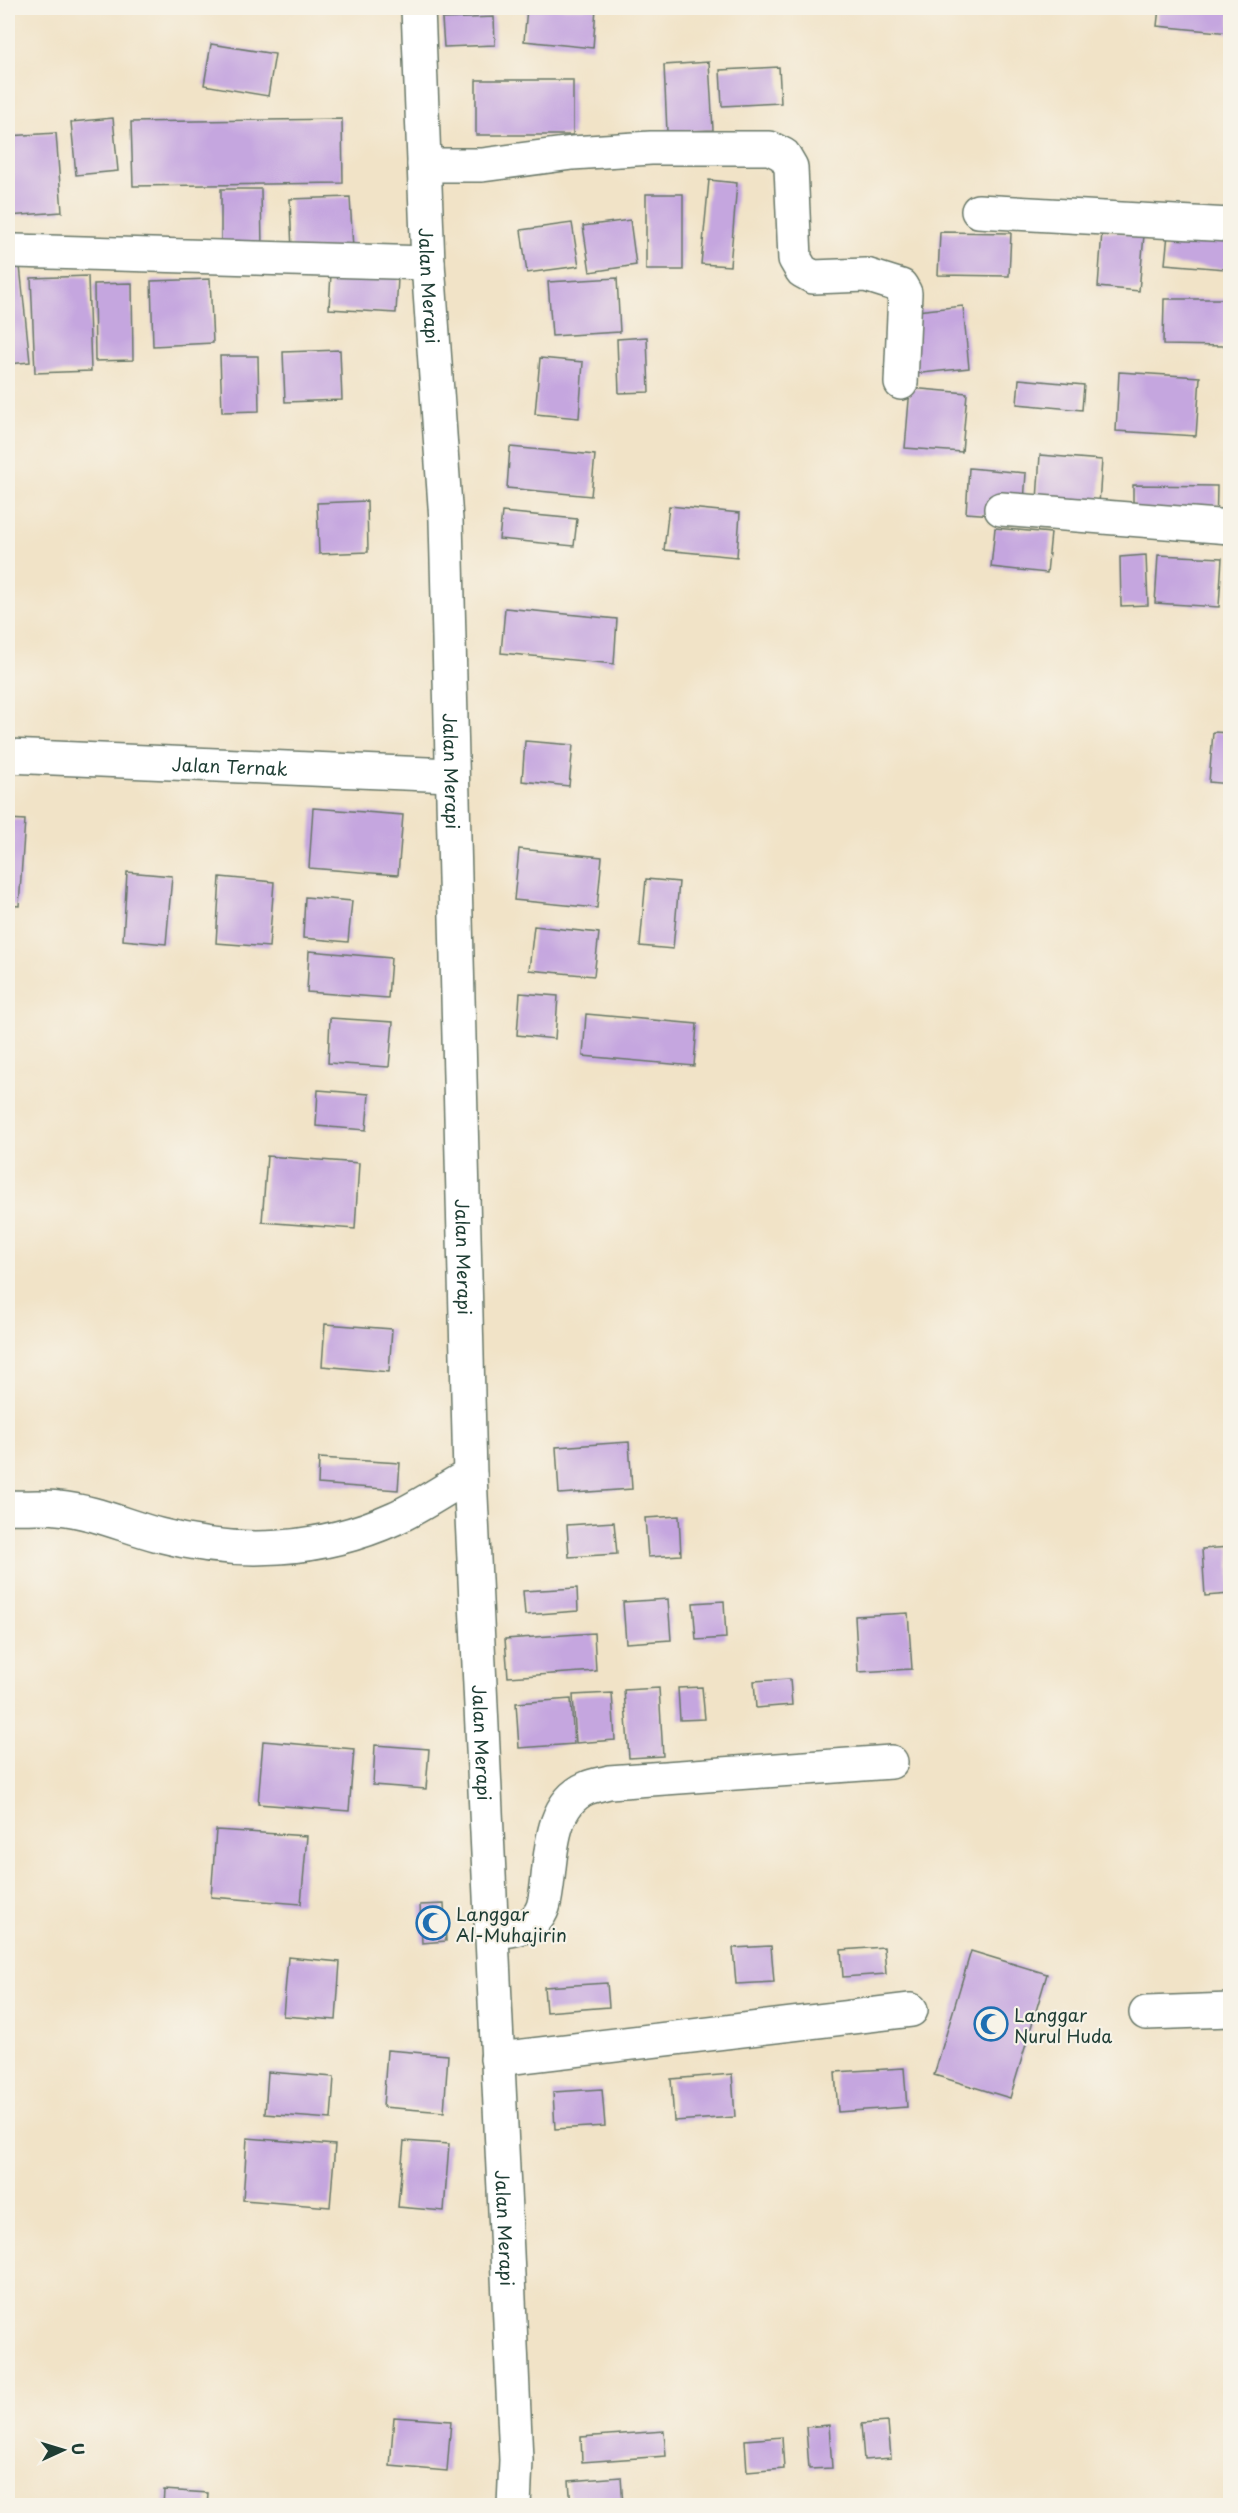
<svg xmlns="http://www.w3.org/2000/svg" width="1238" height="2513" font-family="'Playpen Sans',sans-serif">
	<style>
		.building { fill: #c5a6df }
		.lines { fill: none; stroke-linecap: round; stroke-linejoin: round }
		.street-casing { stroke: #687767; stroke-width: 36 }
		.street { stroke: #fff; stroke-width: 33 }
		.labels { text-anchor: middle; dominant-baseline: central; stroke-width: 4.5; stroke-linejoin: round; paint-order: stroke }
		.street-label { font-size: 18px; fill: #1f3d34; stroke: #f7f3e8 }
		.poi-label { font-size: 18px; fill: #1f3d34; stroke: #f7f3e8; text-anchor: start }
	</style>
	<rect width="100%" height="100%" fill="#f7f3e8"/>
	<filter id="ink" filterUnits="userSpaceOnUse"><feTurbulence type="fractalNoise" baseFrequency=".0167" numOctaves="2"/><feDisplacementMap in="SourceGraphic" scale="12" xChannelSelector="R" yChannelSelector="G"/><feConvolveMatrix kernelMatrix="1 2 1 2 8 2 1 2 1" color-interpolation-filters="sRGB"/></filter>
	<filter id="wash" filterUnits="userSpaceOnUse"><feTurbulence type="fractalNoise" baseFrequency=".008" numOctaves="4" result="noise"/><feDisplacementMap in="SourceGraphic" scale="24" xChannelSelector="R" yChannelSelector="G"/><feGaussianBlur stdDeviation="1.35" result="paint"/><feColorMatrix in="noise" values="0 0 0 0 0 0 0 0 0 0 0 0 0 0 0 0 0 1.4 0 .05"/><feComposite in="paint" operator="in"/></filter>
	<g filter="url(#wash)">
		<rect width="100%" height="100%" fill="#f1e3c7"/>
		<g id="blocks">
			<!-- building -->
			<g class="building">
				<path d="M441 8H480V9L441 11Z"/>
				<path d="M527 8H596L593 48 524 41Z"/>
				<path d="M1159 8H1230V33L1157 26Z"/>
				<path d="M494 17 495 45 444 47 442 19Z"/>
				<path d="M211 44 275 54 268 96 204 85Z"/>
				<path d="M709 62 713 130 667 132 664 65Z"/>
				<path d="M779 67 781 103 722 106 720 70Z"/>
				<rect x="476" y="80" width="97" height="55"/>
				<path d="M113 118 118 171 76 175 71 122Z"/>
				<path d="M342 119 343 183 133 186 131 122Z"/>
				<path d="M56 133 62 212 8 216V136Z"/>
				<path d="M709 180 737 183 730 266 701 264Z"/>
				<path d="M221 189H261L262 248H221Z"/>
				<rect x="646" y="194" width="37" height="76"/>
				<path d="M350 197 353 249 292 252 290 199Z"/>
				<path d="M630 220 636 265 590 272 583 226Z"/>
				<path d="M572 223 579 266 527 273 521 230Z"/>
				<path d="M1102 231 1144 235 1139 291 1098 287Z"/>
				<path d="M940 232 1011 233 1009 276 938 275Z"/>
				<path d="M1168 234 1228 240 1225 269 1165 264Z"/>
				<path d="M20 266 30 362 8 364V267Z"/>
				<path d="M331 273 398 278 396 313 329 309Z"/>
				<path d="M88 276 91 371 35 373 31 278Z"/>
				<path d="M617 278 620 332 552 336 548 282Z"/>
				<path d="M210 279 213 343 153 346 151 281Z"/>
				<path d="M132 283 133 360 95 361 94 284Z"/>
				<path d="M1164 299H1226V346L1163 345Z"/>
				<path d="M963 306 969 368 913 374 907 312Z"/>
				<path d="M647 337 649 392 619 393 617 339Z"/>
				<path d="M340 350 342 400 285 402 283 352Z"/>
				<path d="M220 356H258L259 411 222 412Z"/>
				<path d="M540 358 583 362 579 418 535 414Z"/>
				<path d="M1119 372 1200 377 1196 436 1116 431Z"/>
				<path d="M1019 379 1084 385 1082 410 1017 404Z"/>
				<path d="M910 388 967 393 962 452 905 448Z"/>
				<path d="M510 447 595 455 591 496 507 488Z"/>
				<path d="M1040 455 1102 460 1098 519 1036 515Z"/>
				<path d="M969 468 1026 473 1023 517 966 513Z"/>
				<path d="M1133 485 1217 486 1216 533 1133 532Z"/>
				<path d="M367 501 368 552 319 554 317 503Z"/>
				<path d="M669 506 740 513 737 557 664 550Z"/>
				<path d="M502 512 577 519 574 546 499 539Z"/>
				<path d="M995 528 1051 533 1047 573 991 567Z"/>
				<path d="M1146 555 1148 605 1121 606 1120 557Z"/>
				<path d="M1158 555 1222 558 1219 607 1155 603Z"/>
				<path d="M505 608 617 619 614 664 501 653Z"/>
				<path d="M1213 732 1230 733V784L1209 782Z"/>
				<path d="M525 741 573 745 569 786 522 781Z"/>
				<path d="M313 808 403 815 398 875 309 868Z"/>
				<path d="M8 819 25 820 19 906 8 905Z"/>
				<path d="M519 849 602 857 597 908 514 900Z"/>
				<path d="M127 872 172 876 166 944 123 940Z"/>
				<path d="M220 877 274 882 269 947 216 943Z"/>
				<path d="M646 879 679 882 673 949 640 946Z"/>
				<path d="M305 897 352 901 348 942 303 938Z"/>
				<path d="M534 926 599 933 594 976 529 970Z"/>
				<path d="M309 951 391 958 388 998 307 992Z"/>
				<path d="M520 993 558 996 555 1039 517 1035Z"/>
				<path d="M586 1014 697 1024 694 1066 583 1056Z"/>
				<path d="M330 1018 393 1022 389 1067 328 1063Z"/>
				<path d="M318 1090 369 1094 366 1130 316 1126Z"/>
				<path d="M267 1156 359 1163 355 1229 262 1222Z"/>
				<path d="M325 1324 392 1329 389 1372 322 1366Z"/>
				<path d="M629 1442 632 1489 559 1494 556 1447Z"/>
				<path d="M319 1458 400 1463 398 1490 318 1484Z"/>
				<path d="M679 1516 681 1555 648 1557 645 1518Z"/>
				<path d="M614 1522 617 1554 569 1557 567 1525Z"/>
				<path d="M1230 1547V1594L1205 1596 1202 1549Z"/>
				<path d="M577 1588 578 1611 525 1615 523 1591Z"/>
				<path d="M668 1599 671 1640 626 1643 623 1602Z"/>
				<path d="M724 1601 726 1638 696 1640 693 1603Z"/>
				<path d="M908 1613 912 1669 858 1672 855 1616Z"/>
				<path d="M594 1633 596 1671 508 1677 505 1639Z"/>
				<path d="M790 1679 792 1705 756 1708 754 1681Z"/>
				<path d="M702 1687 705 1719 680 1720 678 1688Z"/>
				<path d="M659 1688 663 1756 629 1758 624 1690Z"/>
				<path d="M612 1693 615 1740 576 1743 573 1695Z"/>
				<path d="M571 1699 574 1744 519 1748 516 1703Z"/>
				<path d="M263 1741 354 1749 349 1811 258 1804Z"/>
				<path d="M375 1745 429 1749 426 1789 373 1785Z"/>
				<path d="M216 1830 307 1836 301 1904 211 1897Z"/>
				<path d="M444 1904 446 1941 422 1943 420 1905Z"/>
				<path d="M771 1946 774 1982 736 1984 733 1948Z"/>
				<path d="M884 1947 886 1974 843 1977 841 1950Z"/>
				<path d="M971 1951 1047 1974 1010 2098 934 2075Z"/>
				<path d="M288 1957 340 1962 336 2020 283 2016Z"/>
				<path d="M607 1983 609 2007 546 2012 544 1987Z"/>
				<path d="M387 2050 448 2055 444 2112 383 2107Z"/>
				<path d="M904 2068 907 2107 838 2112 835 2072Z"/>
				<path d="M268 2072 334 2077 331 2119 265 2114Z"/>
				<path d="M732 2074 735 2117 674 2121 671 2079Z"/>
				<path d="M602 2089 605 2126 555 2129 553 2092Z"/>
				<path d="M247 2138 335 2145 330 2207 243 2200Z"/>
				<path d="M404 2141 449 2144 444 2211 398 2207Z"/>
				<path d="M394 2417 451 2421 447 2471 390 2466Z"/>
				<path d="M888 2422 891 2458 864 2460 861 2424Z"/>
				<path d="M829 2425 832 2468 809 2469 806 2427Z"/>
				<path d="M664 2431 666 2456 582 2462 581 2437Z"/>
				<path d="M782 2437 784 2469 747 2472 745 2440Z"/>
				<path d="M621 2477 623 2506H571L569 2481Z"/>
				<path d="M164 2490 208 2493 207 2506H163Z"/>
			</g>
		</g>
	</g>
	<g filter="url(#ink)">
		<use href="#blocks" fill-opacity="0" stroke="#687767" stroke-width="1.5"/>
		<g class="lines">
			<!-- street casing -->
			<g class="street-casing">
				<g id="street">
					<path id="s1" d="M418 8 428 263 446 520 470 1475 507 2253 516 2460 514 2506"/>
					<path d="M424 165H482L572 153 651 148H770L784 155 791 167 795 259 802 271 813 277 866 275 901 286 905 293 901 383"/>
					<path d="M978 211 1230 225"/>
					<path d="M15 251 428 263"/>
					<path d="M1001 509 1230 527"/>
					<path id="s2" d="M8 756 451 775"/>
					<path d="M8 1507C24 1508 41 1506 58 1508 93 1511 125 1526 159 1535 238 1556 320 1552 395 1518 421 1506 445 1489 470 1475"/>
					<path d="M492 1933C505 1930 525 1930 535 1920 545 1910 545 1898 547 1886 551 1853 551 1803 587 1788 594 1785 602 1784 609 1782L891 1762"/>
					<path d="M1146 2013 1230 2010"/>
					<path d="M497 2059 911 2010"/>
				</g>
			</g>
			<!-- street -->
			<use href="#street" class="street"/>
		</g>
	</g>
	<!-- icons -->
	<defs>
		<g id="mosque-ring" transform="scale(1.725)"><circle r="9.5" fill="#f7f3e8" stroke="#1f6fb2" stroke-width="1.5"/><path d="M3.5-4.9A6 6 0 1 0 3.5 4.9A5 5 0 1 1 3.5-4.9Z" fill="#1f6fb2"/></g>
	</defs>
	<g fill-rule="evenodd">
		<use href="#mosque-ring" x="433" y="1923"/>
		<use href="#mosque-ring" x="991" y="2024"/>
	</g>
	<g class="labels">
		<!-- street labels -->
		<g class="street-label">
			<text stroke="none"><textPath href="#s1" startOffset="278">Jalan Merapi</textPath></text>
			<text stroke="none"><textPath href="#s2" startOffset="222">Jalan Ternak</textPath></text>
			<text stroke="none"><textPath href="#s1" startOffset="764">Jalan Merapi</textPath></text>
			<text stroke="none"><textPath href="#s1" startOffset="1250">Jalan Merapi</textPath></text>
			<text stroke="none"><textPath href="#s1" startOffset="1736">Jalan Merapi</textPath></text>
			<text stroke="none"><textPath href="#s1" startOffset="2222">Jalan Merapi</textPath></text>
		</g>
		<!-- poi labels -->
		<g class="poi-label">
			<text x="456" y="1913">Langgar<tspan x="456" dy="21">Al-Muhajirin</tspan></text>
			<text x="1014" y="2014">Langgar<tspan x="1014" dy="21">Nurul Huda</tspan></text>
		</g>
	</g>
	<!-- margin -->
	<rect width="1238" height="2513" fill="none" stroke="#f7f3e8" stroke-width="30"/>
	<!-- north arrow -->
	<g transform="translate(63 2450) rotate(86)" stroke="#f7f3e8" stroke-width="4.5" paint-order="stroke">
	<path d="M0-4.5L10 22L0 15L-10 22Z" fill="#1f3d34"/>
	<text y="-9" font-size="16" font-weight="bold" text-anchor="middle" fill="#1f3d34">U</text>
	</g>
</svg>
